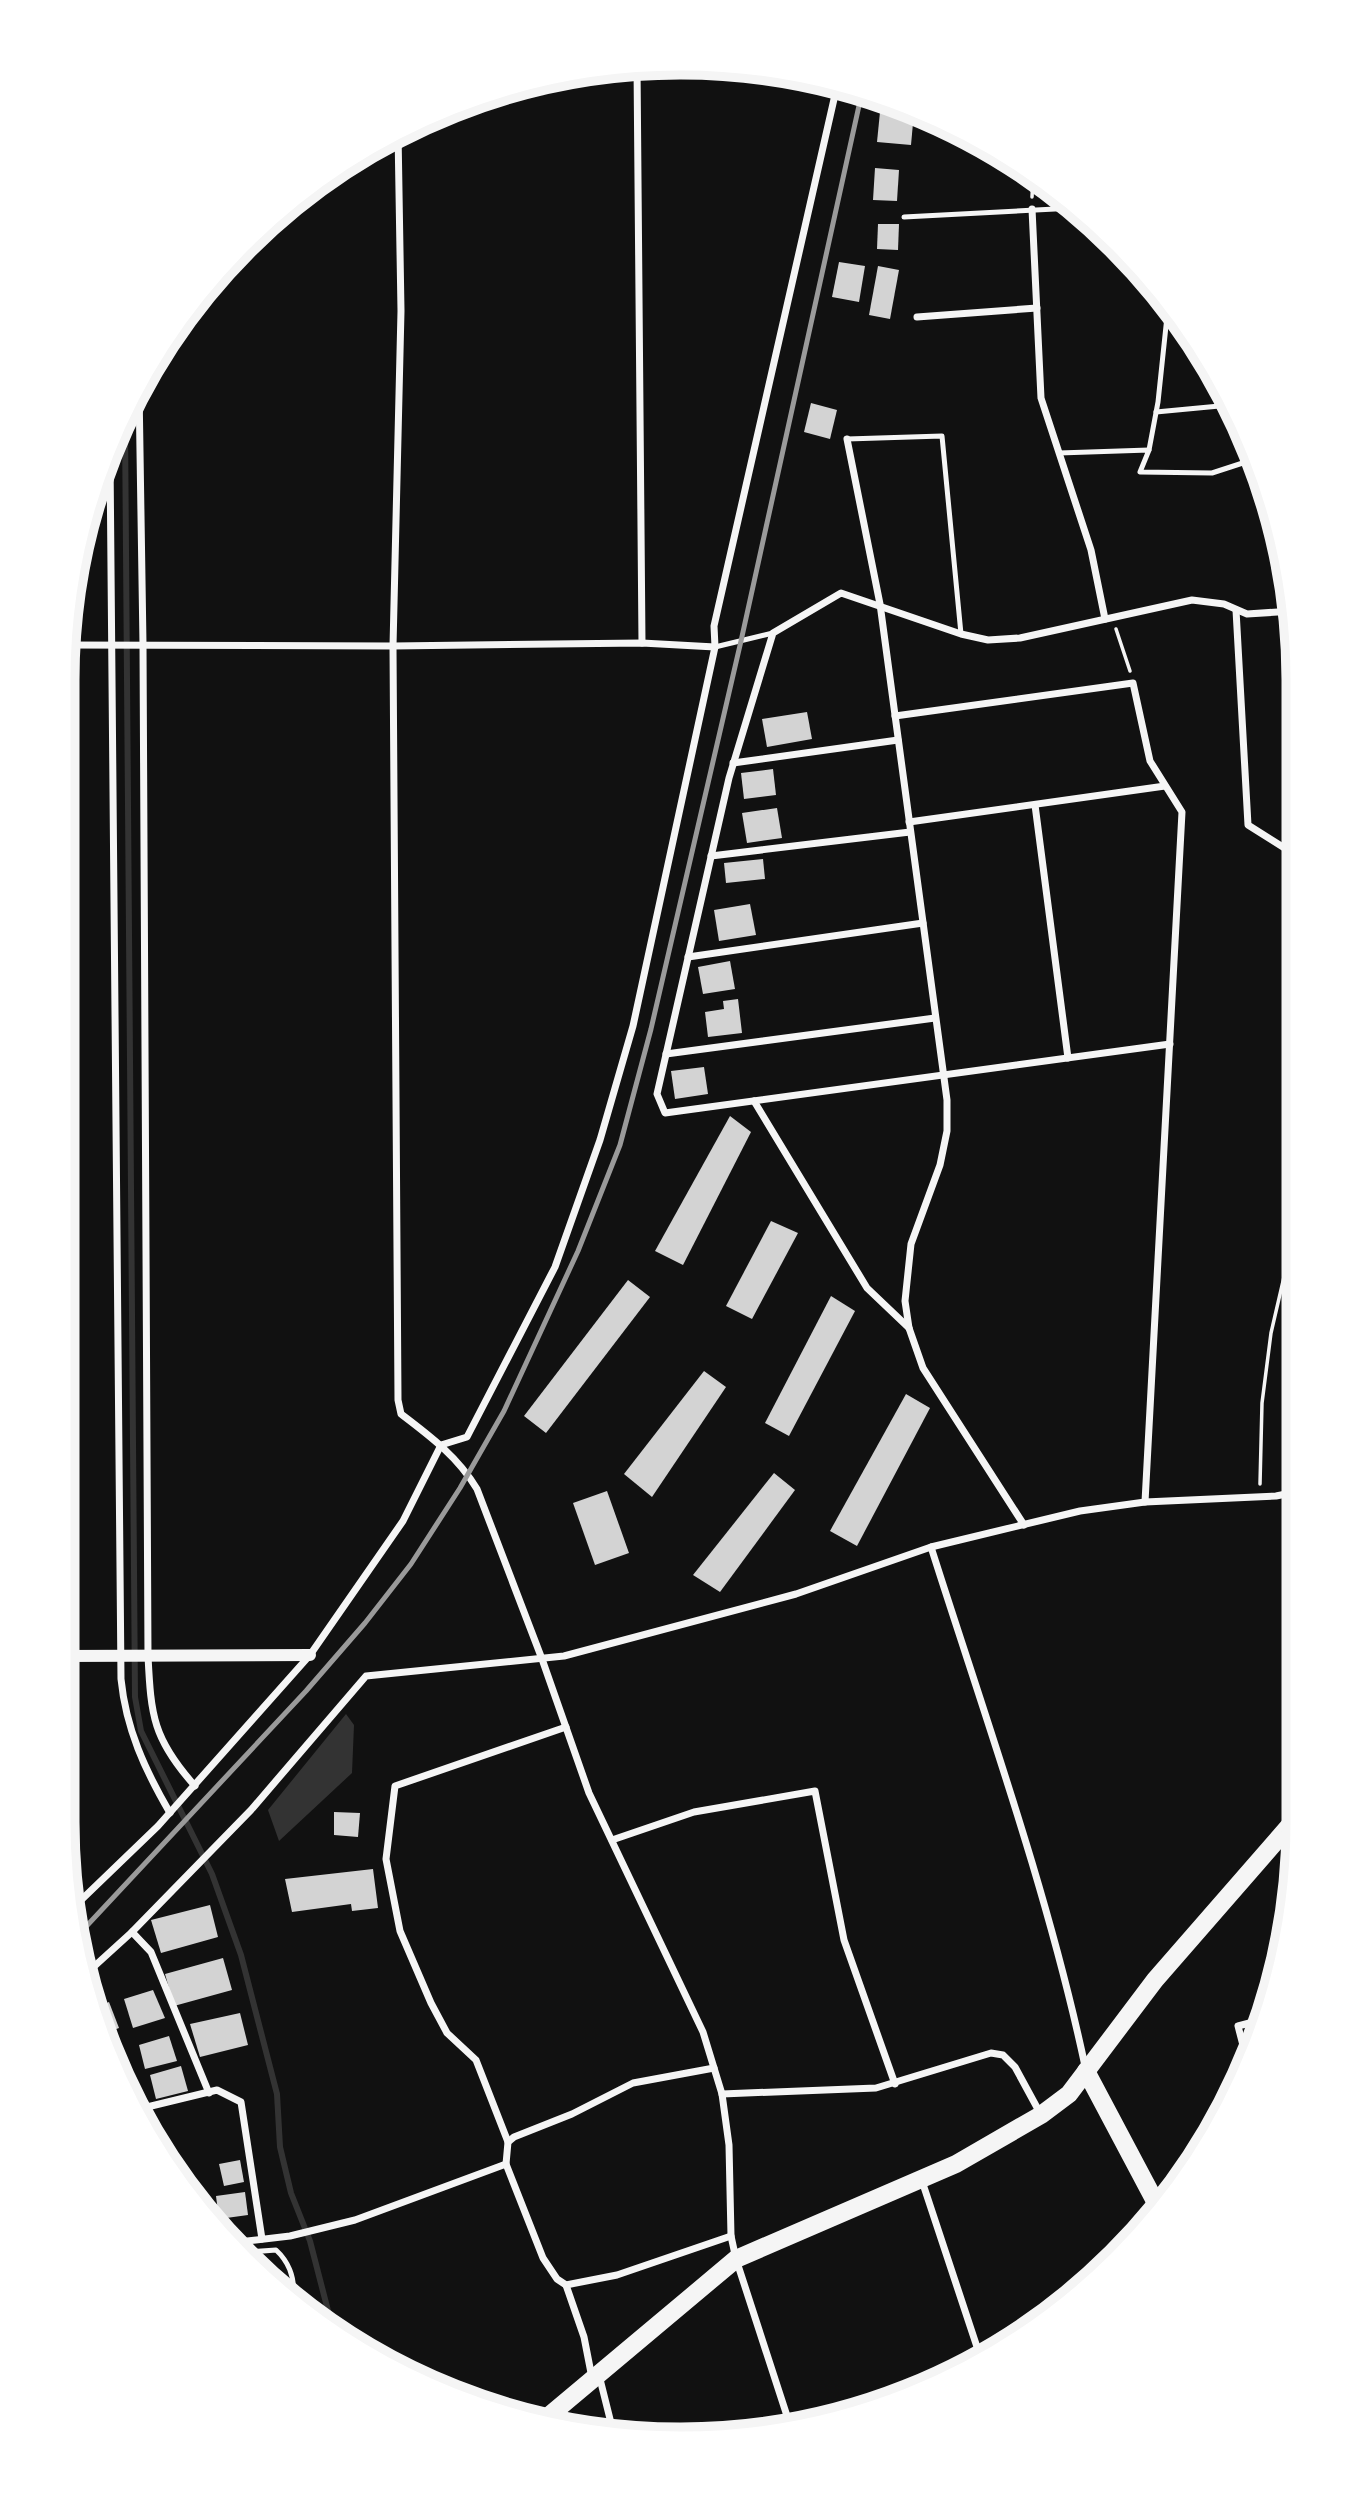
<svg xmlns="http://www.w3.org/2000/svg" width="1361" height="2502" font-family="Raleway,sans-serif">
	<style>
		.water { fill: #333 }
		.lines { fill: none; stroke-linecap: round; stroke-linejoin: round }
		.stream { stroke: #333; stroke-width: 6 }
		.building { fill: #d3d3d3 }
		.path { stroke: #f5f5f5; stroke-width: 3.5 }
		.service { stroke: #f5f5f5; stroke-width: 5 }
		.minor { stroke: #f5f5f5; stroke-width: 7 }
		.tertiary { stroke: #f5f5f5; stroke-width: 12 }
		.primary { stroke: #f5f5f5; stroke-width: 18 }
		.rail { stroke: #9a9a9a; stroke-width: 5 }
		.rim { fill: none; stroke: #f5f5f5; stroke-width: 9 }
	</style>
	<rect width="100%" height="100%" fill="#111"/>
	<!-- water -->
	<path class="water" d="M346 1714 354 1725 352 1773 279 1841 268 1810Z"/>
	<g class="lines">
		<!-- stream -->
		<path class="stream" d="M125 423 135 1697 141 1731 212 1874 241 1955 277 2094 280 2147 291 2193 310 2241 333 2330"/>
	</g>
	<!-- building -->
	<g class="building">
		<path d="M881 102 895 103 914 112 911 145 877 142Z"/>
		<path d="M875 168 899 170 897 201 873 200Z"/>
		<path d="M878 224H899L898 250 877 249Z"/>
		<path d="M839 262 865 266 859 302 832 297Z"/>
		<path d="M878 266 899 270 890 319 869 315Z"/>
		<path d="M811 403 837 410 830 439 804 432Z"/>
		<path d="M807 712 812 739 767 747 762 719Z"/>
		<path d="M773 769 776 795 744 799 741 773Z"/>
		<path d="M777 808 782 838 747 843 742 813Z"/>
		<path d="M763 859 765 879 726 883 724 863Z"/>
		<path d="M750 904 756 935 719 941 714 910Z"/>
		<path d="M730 961 735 989 703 994 698 967Z"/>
		<path d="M738 999 742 1033 708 1037 705 1012 724 1009 723 1001Z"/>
		<path d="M704 1067 708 1094 675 1099 671 1071Z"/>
		<path d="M730 1116 751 1132 683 1265 655 1251Z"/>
		<path d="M771 1221 798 1233 752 1319 726 1306Z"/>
		<path d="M628 1280 650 1297 546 1433 524 1416Z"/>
		<path d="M831 1296 855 1311 789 1436 765 1423Z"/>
		<path d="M704 1371 726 1387 652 1497 624 1474Z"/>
		<path d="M906 1394 930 1408 857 1546 830 1531Z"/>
		<path d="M774 1473 795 1490 720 1592 693 1575Z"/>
		<path d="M607 1491 629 1553 595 1565 573 1503Z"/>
		<path d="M334 1812 360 1813 358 1837 334 1835Z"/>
		<path d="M373 1869 378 1908 352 1911 351 1904 292 1912 285 1879Z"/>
		<path d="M210 1905 218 1937 161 1953 151 1920Z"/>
		<path d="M223 1958 232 1990 174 2006 165 1974Z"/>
		<path d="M153 1990 165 2018 133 2028 124 1999Z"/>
		<path d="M109 2002 119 2028 103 2034 96 2020 94 2008Z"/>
		<path d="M240 2013 248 2045 200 2057 190 2024Z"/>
		<path d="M169 2036 177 2061 145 2069 139 2045Z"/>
		<path d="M181 2066 188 2091 156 2099 150 2075Z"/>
		<path d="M240 2160 244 2182 224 2186 219 2164Z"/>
		<path d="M245 2192 248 2215 219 2219 216 2196Z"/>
	</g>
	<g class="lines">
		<!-- path -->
		<g class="path">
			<path d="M1032 197 1033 177"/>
			<path d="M1116 629 1130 671"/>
			<path d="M1260 1484 1262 1403 1271 1333 1290 1251 1292 1166 1295 1160"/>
		</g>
		<!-- service -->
		<g class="service">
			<path d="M904 217 1075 208"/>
			<path d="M1156 412 1230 405"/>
			<path d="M847 439 942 436 961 634"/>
			<path d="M1149 450 1158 402 1168 307"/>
			<path d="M1059 453 1149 450 1140 472 1212 473 1255 459"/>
			<path d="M715 647 773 633"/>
			<path d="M249 2252 276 2250C288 2261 295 2277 293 2293"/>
		</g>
		<!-- minor -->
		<g class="minor">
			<path d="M637 65 642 643"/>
			<path d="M398 132 401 311 393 646 398 1400 401 1414C430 1436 458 1457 477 1489L542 1659 589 1793 703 2032 722 2094 729 2145 731 2236 736 2259 789 2422"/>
			<path d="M1032 209 1041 398 1091 550 1105 619"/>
			<path d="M917 317 1037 308"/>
			<path d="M139 387 143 644 148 1656C151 1716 153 1739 195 1786"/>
			<path d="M847 439 880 604 947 1100V1131L940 1165 911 1244 905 1301 909 1328 923 1368 1024 1525"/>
			<path d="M110 457 121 1679C126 1729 145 1770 170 1813"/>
			<path d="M1236 610 1248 825 1294 854"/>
			<path d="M64 645 393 646 642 643 715 647"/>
			<path d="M895 716 1133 683 1150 761 1182 812 1145 1502"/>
			<path d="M733 763 898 740"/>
			<path d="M1035 805 1068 1058"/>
			<path d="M909 822 1165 786"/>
			<path d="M711 856 910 832"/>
			<path d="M688 957 923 923"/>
			<path d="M1170 1044 665 1113 657 1094 729 778 773 633 841 593 961 634 988 640 1020 638 1192 600 1224 604 1247 614 1293 611"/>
			<path d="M1294 1048V1071"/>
			<path d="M666 1054 935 1018"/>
			<path d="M754 1101 867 1288 909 1328"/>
			<path d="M931 1547C985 1717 1048 1892 1085 2066"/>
			<path d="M612 1840 694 1812 815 1791 844 1940 895 2084"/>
			<path d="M77 1904 158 1826 310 1655 403 1521 441 1445 467 1437 555 1267 600 1140 633 1026 715 647 714 626 837 86"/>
			<path d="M132 1932 151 1952 209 2093"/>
			<path d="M88 1972 132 1932 251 1810 366 1676 564 1656 796 1594 931 1547 1080 1511 1145 1502 1276 1496 1296 1492"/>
			<path d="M1246 2057 1238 2026 1261 2020"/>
			<path d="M714 2068 633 2083 572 2114 514 2137 508 2142 506 2164 543 2258 557 2279 566 2285 617 2275 731 2236"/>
			<path d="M722 2094 876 2088 991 2053 1003 2055 1015 2067 1040 2113"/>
			<path d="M143 2108 217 2090 241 2102 262 2239"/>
			<path d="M508 2142 476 2060 447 2033 431 2003 400 1931 386 1859 395 1786 566 1727"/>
			<path d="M922 2181 979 2353"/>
			<path d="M238 2242 290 2236 355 2220 506 2164"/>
			<path d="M566 2285 584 2337 592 2378"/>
			<path d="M599 2375 612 2427"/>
		</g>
		<!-- tertiary -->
		<path class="tertiary" d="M63 1656 310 1655"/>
		<!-- primary -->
		<g class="primary">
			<path d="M1086 2071 1156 2203"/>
			<path d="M544 2420 736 2259 956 2164 1041 2115 1069 2094 1155 1980 1297 1817"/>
		</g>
		<!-- rail -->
		<path class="rail" d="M81 1932 306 1691 365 1623 411 1564 460 1488 504 1411 578 1251 620 1145 651 1029 741 641 862 92"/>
	</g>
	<!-- crop -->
	<path d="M0 0H1361V2502H0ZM680 75H681A605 605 0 0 1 1286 680V1822A605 605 0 0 1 681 2427H680A605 605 0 0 1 75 1822V680A605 605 0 0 1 680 75Z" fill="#fff" fill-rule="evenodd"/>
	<path class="rim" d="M680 75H681A605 605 0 0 1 1286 680V1822A605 605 0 0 1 681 2427H680A605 605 0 0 1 75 1822V680A605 605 0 0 1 680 75Z"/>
</svg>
